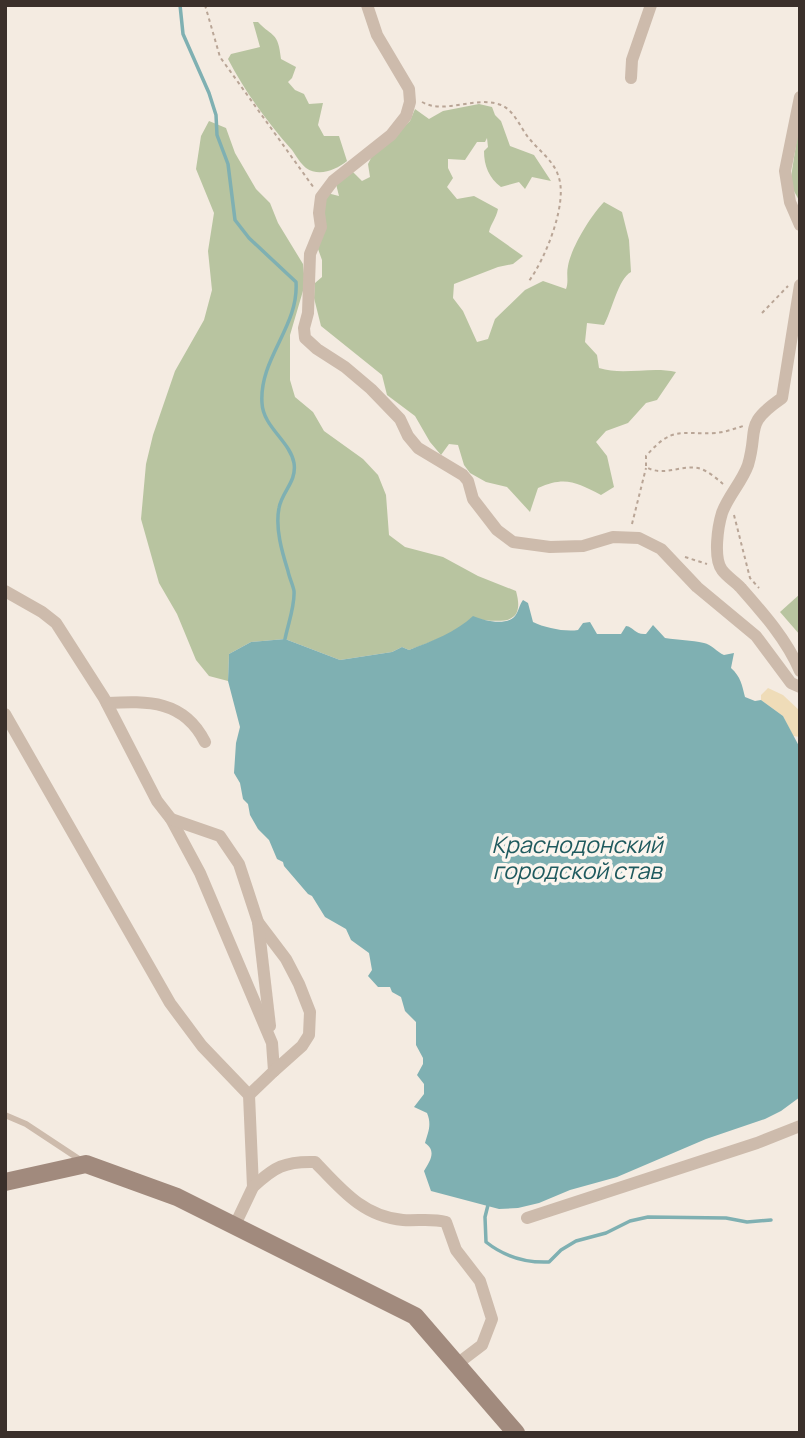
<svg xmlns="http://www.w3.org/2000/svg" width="805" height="1438" font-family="Manrope,sans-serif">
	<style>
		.green { fill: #b8c4a0 }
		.sand { fill: #efdcb8 }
		.water { fill: #7fb0b2 }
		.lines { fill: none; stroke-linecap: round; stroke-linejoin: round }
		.stream { stroke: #7fb0b2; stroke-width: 3.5 }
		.path { stroke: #b9a596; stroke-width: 2; stroke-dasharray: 3.5 3.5; stroke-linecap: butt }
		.lane { stroke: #cdbbac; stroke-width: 6 }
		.street { stroke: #cdbbac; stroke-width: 12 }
		.secondary { stroke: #a18a7d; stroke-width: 18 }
		.labels { text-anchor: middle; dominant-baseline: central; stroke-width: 7; stroke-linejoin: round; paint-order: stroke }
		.water-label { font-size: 23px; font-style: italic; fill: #1f5a5e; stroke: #fbf5ee }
	</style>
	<rect width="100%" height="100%" fill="#f4ebe1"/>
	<!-- green -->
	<g class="green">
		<path d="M253 22H258C273 38 278 31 281 59L296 67 292 78 288 82 295 90 304 94 309 104 323 103 318 125 324 136H339L347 161C336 170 319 177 306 168 301 164 296 156 292 150 268 123 245 92 228 59L231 54 260 47Z"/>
		<path d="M479 104 492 107 495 115 501 121 510 146 534 155 551 181 532 177 525 189 519 182 501 187C489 178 484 166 484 151L488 147 487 138 485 142H477L465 160 448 159V168L453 178 447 187 457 199 474 196 498 209C496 219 491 223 489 232L523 256 513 264 498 267 454 284 453 298 463 311 477 342 488 339 495 319 525 290 543 281 566 289C569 281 566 275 568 266 571 248 591 215 604 202L622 212 629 240 631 272C618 279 612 311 604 325L587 323 585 342 597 355 599 368C624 376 650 366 676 372L657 400 646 403 628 423 606 431 596 442 607 456 614 487 601 495C576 482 565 476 538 488L530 512 507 487 486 482 470 473 464 465 458 445 449 444 441 455 430 442 415 416 387 395 382 375 321 326 314 298 315 283 322 277V260L318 249 327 193 339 196 336 184 352 171 362 181 370 177 368 164 371 158 410 121 415 109 429 119 443 111Z"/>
		<path d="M800 118V202L790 184Z"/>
		<path d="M209 121 226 128 235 153 256 189 270 203 278 223 303 264 305 284 290 335V380L295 397 313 412 324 431 363 459 378 475 386 495 389 535 405 547 443 557 478 576 516 591C527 630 495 620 470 619 461 632 425 644 409 650L402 647 392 652 340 660 285 639 251 642 229 654 228 681 209 676 196 660 177 614 159 583 141 519 146 464 153 435 175 371 204 320 212 290 208 251 214 213 196 169 201 136Z"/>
		<path d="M800 594V635L780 612Z"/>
	</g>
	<!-- sand -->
	<path class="sand" d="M768 688 783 695 800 711V737L793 736 783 716 761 700V695Z"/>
	<!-- water -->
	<path class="water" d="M523 600 528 603 533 622C545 628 565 632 578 630L583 623 590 622 597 634H621L626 626C634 627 635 635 646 634L653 625 665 638C679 640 691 640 704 643 711 644 717 652 724 655L734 653 731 668C741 677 742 685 745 697L755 701 761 700 783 716 800 748V1097L781 1111 765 1119 706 1139 617 1177 570 1190 539 1203 518 1208 499 1209 431 1191 424 1171C430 1161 437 1151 425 1143 428 1132 432 1125 427 1113L414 1107 424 1094V1084L417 1075 423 1064V1058L416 1045V1022L405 1011 401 997 392 992 390 987H378L368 976 372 970 369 953 351 940 346 929 325 917 312 896 308 894 284 866 283 862 277 859 269 840 258 829 250 815 248 804 243 799 240 783 234 773 236 743 240 727 228 681 229 654 251 642 285 639 340 660 392 652 402 647 409 650C432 641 456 632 473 616 484 621 507 626 515 616 519 611 519 605 523 600Z"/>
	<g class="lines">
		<!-- stream -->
		<g class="stream">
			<path d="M180 5 183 34 209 93 216 115 217 135 228 164 235 220 249 238 296 282C299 327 259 358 262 403 263 427 290 441 294 463 297 482 282 491 279 508 275 528 282 552 288 571 289 577 293 585 294 591 295 606 288 624 285 639"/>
			<path d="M488 1205 485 1217 486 1242C505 1257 526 1263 549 1262L561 1250 576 1241 606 1233 630 1221 648 1217 726 1218 747 1222 771 1220"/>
		</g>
		<!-- path -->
		<g class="path">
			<path d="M205 5 220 57 314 188"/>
			<path d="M422 102C445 115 475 95 501 105 514 110 520 127 528 137 538 150 553 160 558 175 569 202 545 259 529 281"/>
			<path d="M762 313 788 286"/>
			<path d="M723 484C716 478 707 470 698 468 680 465 663 477 646 467V456C673 425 680 435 716 433 725 432 734 429 743 426"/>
			<path d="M734 515 750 578 759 588"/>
			<path d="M632 524 646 468"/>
			<path d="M685 557 707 564"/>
		</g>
		<!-- lane -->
		<path class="lane" d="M5 1115 26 1124 82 1161"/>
		<!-- street -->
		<g class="street">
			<path d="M367 5 377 35 409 89 410 102 406 116 391 135 333 181 321 197 319 213 321 227 310 254 308 313 304 328 305 338 317 349 345 367 371 389 400 419 408 436 418 448 463 475 468 481 473 499 497 530 513 542 550 547 583 546 613 537 639 538 661 549 697 587 756 636 791 683 800 687"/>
			<path d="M631 78 632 60 651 5"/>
			<path d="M800 97 785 171 790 202 800 225"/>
			<path d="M800 285 782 398C743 425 759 428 748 465 742 482 728 496 722 513 718 526 713 558 722 570 727 577 736 582 741 588 763 613 787 640 800 671"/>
			<path d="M5 591 42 612 56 623 104 698 157 801 171 819 200 873 272 1043 274 1071 249 1095"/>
			<path d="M107 703C148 701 184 700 205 742"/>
			<path d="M5 714 170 1003 202 1046 249 1095 253 1187 234 1227"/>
			<path d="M171 819 220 836 239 864 258 922 286 959 299 984 310 1012 309 1035 302 1046 274 1071"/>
			<path d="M258 922 270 1026"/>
			<path d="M253 1187C274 1167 285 1161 315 1162 340 1188 363 1217 403 1220 418 1221 431 1218 446 1222L456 1250 480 1281 492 1319 482 1345 457 1364"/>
			<path d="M527 1218 757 1143 800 1126"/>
		</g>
		<!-- secondary -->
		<path class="secondary" d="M5 1182 86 1164 177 1197 415 1316 516 1433"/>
	</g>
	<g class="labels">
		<!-- water labels -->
		<g class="water-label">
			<text x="577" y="844">Краснодонский<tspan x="577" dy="26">городской став</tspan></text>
		</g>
	</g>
	<!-- border -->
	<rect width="805" height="1438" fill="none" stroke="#3b302b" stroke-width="14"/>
</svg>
